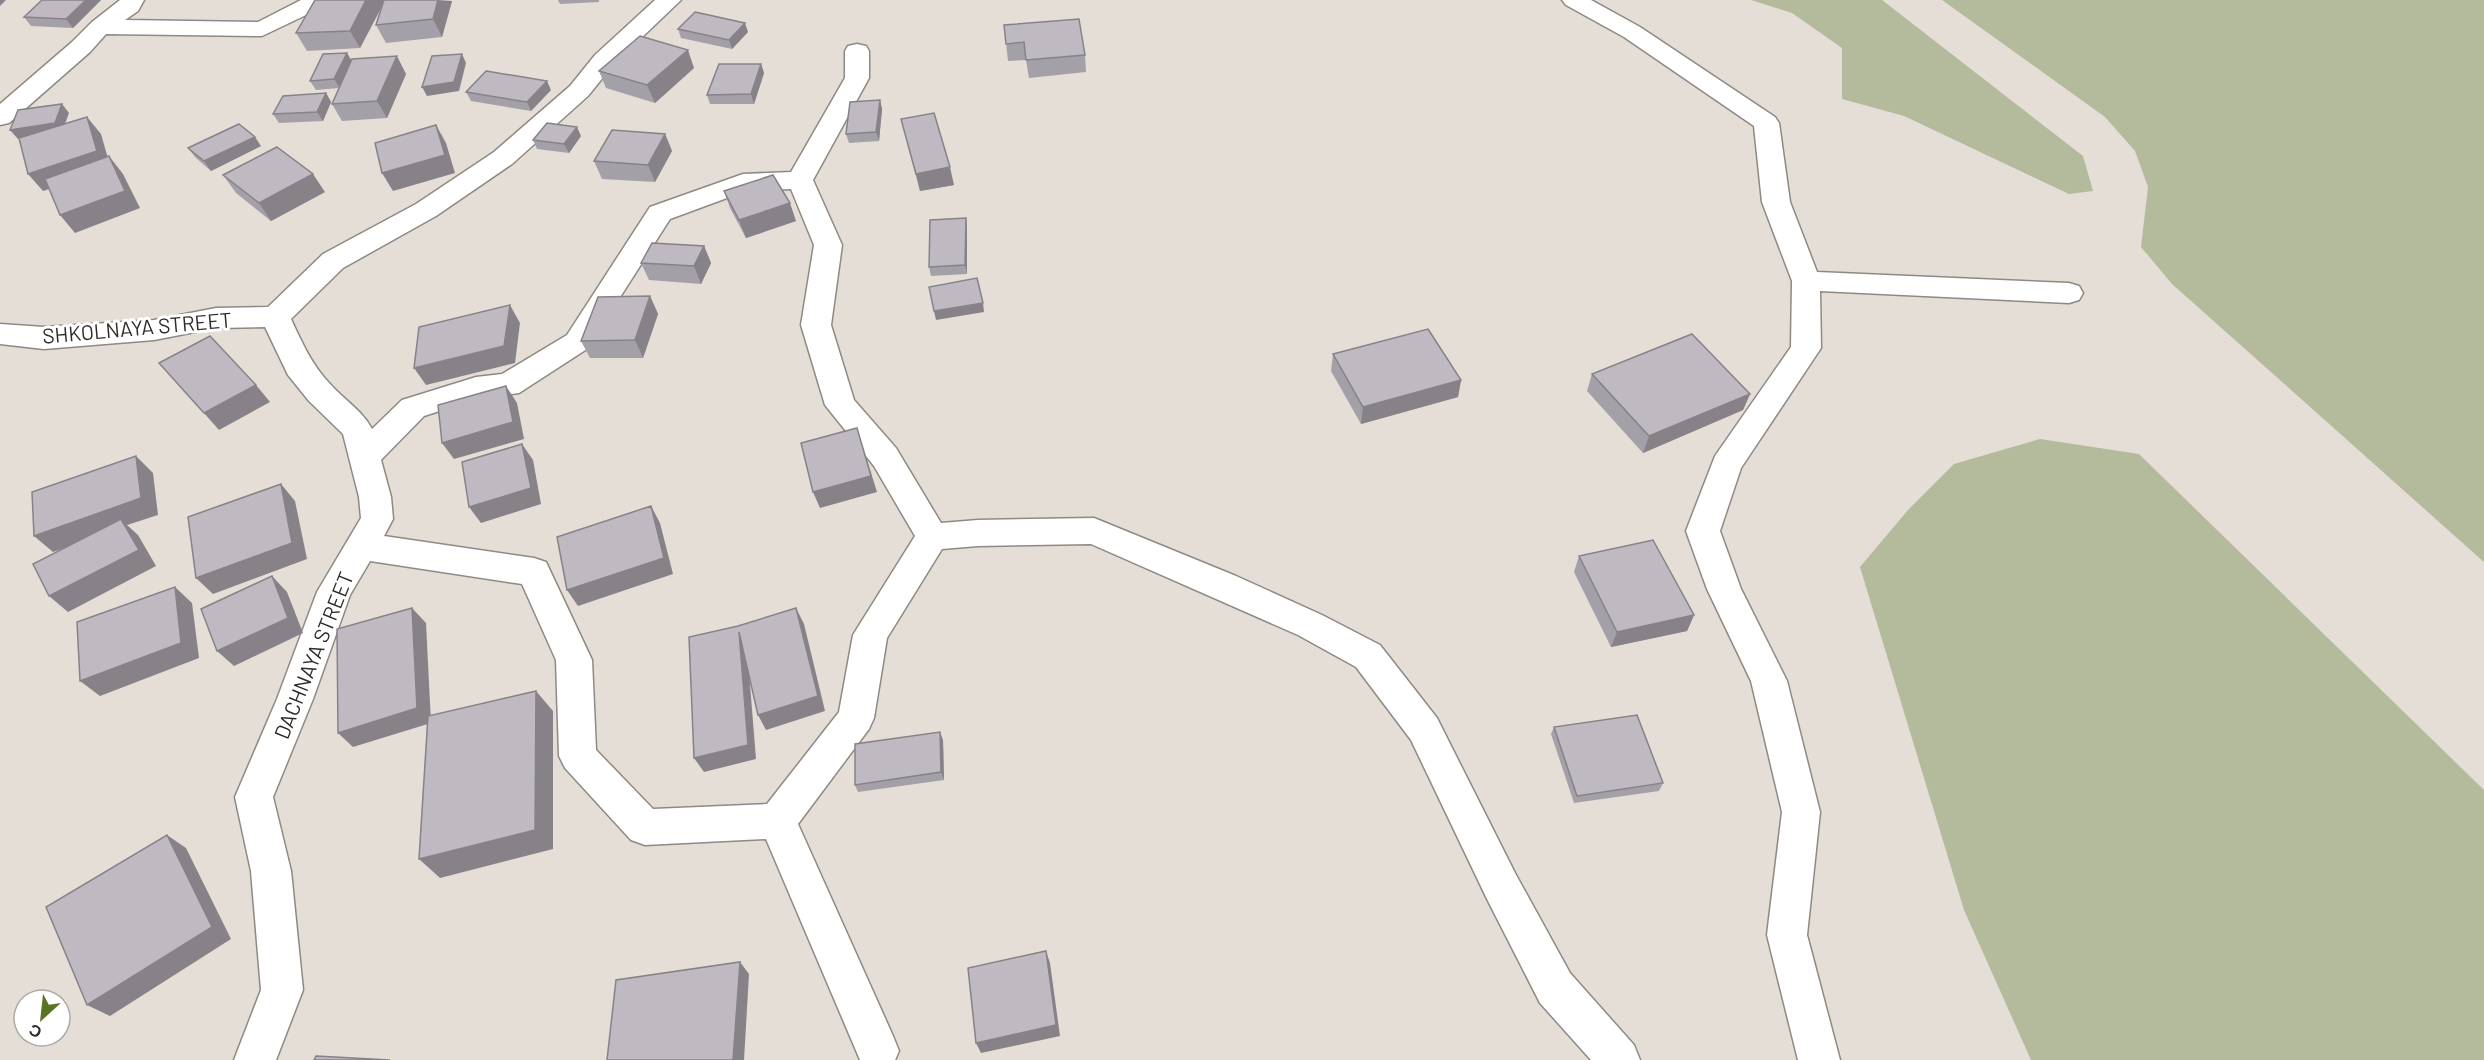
<svg xmlns="http://www.w3.org/2000/svg" width="2484" height="1060" font-family="Barlow,sans-serif">
	<style>
		.green { fill: #b3bb9c }
		.lines { fill: none; stroke-linecap: round; stroke-linejoin: round }
		.minor-casing { stroke: #8f8983; stroke-width: 3 }
		.minor { fill: #fff; fill-rule: evenodd }
		.wall { fill: #a4a0a7 }
		.shaded-wall { fill: #868288 }
		.building { fill: #bfbac2; stroke: #868288; stroke-width: 1.5 }
		.labels { text-anchor: middle; dominant-baseline: central; stroke-width: 6; stroke-linejoin: round; paint-order: stroke }
		.street-label { font-size: 21px; fill: #2e2b29; stroke: #fff }
	</style>
	<rect width="100%" height="100%" fill="#e5ded7"/>
	<!-- green -->
	<g class="green">
		<path d="M1751 0H1882L2083 156 2093 191 2069 194 1904 116 1842 99V48L1792 13Z"/>
		<path d="M1942 0H2484V562L2172 284 2141 247 2148 187 2135 151 2105 117Z"/>
		<path d="M2040 439 2139 454 2484 790V1060H2031L1964 910 1860 567 1908 510 1954 464Z"/>
	</g>
	<g class="lines">
		<!-- minor casing -->
		<g class="minor-casing">
			<g id="minor">
				<path d="M120 0H144L138 11 125 20 258 22 301 0H331L327 5 262 36 106 34 90 52 9 123 0 125V104L72 42 92 22Z"/>
				<path d="M655 0H681L613 65 588 96 512 164 436 216 343 268 291 319C302 343 312 365 330 384 344 400 362 410 372 429L402 400 476 377 502 374 567 335 650 207 743 174 791 172 845 78V51L848 46 857 44 866 46 869 51V78L813 180 842 245 831 325 854 400 896 448 941 523 978 520 1094 518 1236 576 1322 615 1380 645 1437 718 1515 873 1570 973 1634 1045 1640 1060H1591L1540 1003 1487 899 1411 740 1356 667 1298 635 1091 544 978 546 942 549 887 638 874 718 869 729 798 824 893 1036 899 1051 895 1060H860L766 839 645 845 631 840 565 768 559 756 556 660 522 584 370 561 350 595 313 699 273 797 291 871 303 990 276 1060H234L261 990 251 871 235 797 277 699 317 592 361 518 359 497 343 434 309 401 288 375 265 327 216 328 154 340 44 349 0 344V324L44 327 154 320 216 308 268 307 323 254 416 204 494 152 570 86 595 55ZM791 189 814 245 801 325 825 405 874 466 915 536 853 635 839 712 767 804 653 809 596 750 592 660 546 562 534 558 384 536 393 519 391 497 381 460 424 416 477 399 519 393 587 349 670 219 746 191Z"/>
				<path d="M1562 0H1591L1640 27 1775 117 1779 123 1790 202 1817 272 2069 283 2079 286 2083 293 2079 300 2069 303 1820 291 1821 348 1741 468 1720 531 1741 589 1787 681 1820 812 1807 935 1840 1060H1798L1767 935 1782 812 1751 681 1707 589 1686 531 1715 456 1791 347 1792 281 1762 202 1754 126 1624 37 1566 5Z"/>
			</g>
		</g>
		<!-- minor -->
		<use href="#minor" class="minor"/>
	</g>
	<!-- wall -->
	<g class="wall">
		<path d="M101 0 73 28 31 26 24 17Z"/>
		<path d="M315 0H383L384 2 452 1 442 37 386 43 376 25 384 3 360 48 307 51 296 33Z"/>
		<path d="M558 0H599V2L560 4Z"/>
		<path d="M1004 25 1085 55 1086 72 1029 78 1026 60 1008 61Z"/>
		<path d="M678 29 748 32 732 49 681 38Z"/>
		<path d="M347 53 352 61 406 74 387 118 342 121 332 104 339 88 316 90 310 81Z"/>
		<path d="M761 64 764 73 754 104H710L707 95Z"/>
		<path d="M694 68 655 103 606 88 599 71Z"/>
		<path d="M551 90 531 111 471 101 466 92Z"/>
		<path d="M326 93 331 102 323 121 279 123 273 114Z"/>
		<path d="M880 100 882 109 879 141 849 143 846 134Z"/>
		<path d="M901 119 954 185 920 191Z"/>
		<path d="M665 134 672 151 655 182 602 179 594 161Z"/>
		<path d="M581 136 569 153 537 149 533 140Z"/>
		<path d="M261 146 211 171 195 157 188 148Z"/>
		<path d="M223 175 325 192 271 221 236 193Z"/>
		<path d="M724 191 796 221 746 238 730 208Z"/>
		<path d="M966 218 967 227V274L931 276 929 267Z"/>
		<path d="M704 246 711 263 701 284 649 280 641 263Z"/>
		<path d="M650 296 658 314 643 358H590L581 341Z"/>
		<path d="M1333 354 1461 380 1458 397 1361 424 1331 371Z"/>
		<path d="M1592 374 1750 394 1743 410 1643 453 1587 391Z"/>
		<path d="M1579 556 1694 615 1687 631 1611 647 1574 572Z"/>
		<path d="M1554 727 1663 783 1659 791 1574 803 1551 734Z"/>
		<path d="M943 740 944 780 858 792 855 785Z"/>
	</g>
	<!-- shaded-wall -->
	<g class="shaded-wall">
		<path d="M0 0H6L0 6Z"/>
		<path d="M86 0H101L73 28 66 19Z"/>
		<path d="M366 0H383L384 2 360 48 350 31Z"/>
		<path d="M438 0 452 1 442 37 433 19Z"/>
		<path d="M745 23 748 32 732 49 729 40Z"/>
		<path d="M688 50 694 68 655 103 647 85Z"/>
		<path d="M347 53 352 62 340 88 334 79Z"/>
		<path d="M462 54 466 63 459 91 427 96 422 87Z"/>
		<path d="M397 56 406 74 387 118 377 101Z"/>
		<path d="M761 64 764 73 754 104 751 94Z"/>
		<path d="M547 81 551 90 531 111 527 102Z"/>
		<path d="M326 93 331 102 323 121 317 112Z"/>
		<path d="M880 100 882 109 879 141 876 132Z"/>
		<path d="M62 104 69 113 62 132 18 139 10 130Z"/>
		<path d="M87 117 101 134 111 169 43 191 28 174Z"/>
		<path d="M436 125 446 143 455 173 393 191 382 173Z"/>
		<path d="M577 127 581 136 569 153 564 144Z"/>
		<path d="M665 134 672 151 655 182 648 165Z"/>
		<path d="M255 137 261 146 211 171 204 161Z"/>
		<path d="M109 156 123 174 140 208 75 233 60 215Z"/>
		<path d="M950 167 954 185 920 191 916 174Z"/>
		<path d="M313 174 325 192 271 221 259 203Z"/>
		<path d="M790 203 796 221 746 238 739 220Z"/>
		<path d="M966 218 967 227V274L965 265Z"/>
		<path d="M704 246 711 263 701 284 694 266Z"/>
		<path d="M650 296 658 314 643 358 635 340Z"/>
		<path d="M983 303 984 312 936 320 934 311Z"/>
		<path d="M510 305 520 323 515 363 426 385 414 368Z"/>
		<path d="M1461 380 1458 397 1361 424 1363 407Z"/>
		<path d="M256 385 270 402 219 430 204 413Z"/>
		<path d="M506 386 517 403 524 439 454 459 442 443Z"/>
		<path d="M1750 394 1743 410 1643 453 1649 436Z"/>
		<path d="M857 428 877 492 820 508 813 492Z"/>
		<path d="M522 444 533 460 541 504 481 523 469 507Z"/>
		<path d="M136 456 153 473 158 515 127 525 138 535 156 566 68 612 49 596 125 526 53 552 34 536Z"/>
		<path d="M281 484 295 501 307 559 213 594 196 578Z"/>
		<path d="M651 506 660 523 673 574 578 606 567 590Z"/>
		<path d="M272 576 287 592 303 633 234 666 217 651Z"/>
		<path d="M175 587 192 603 199 658 100 696 80 681Z"/>
		<path d="M412 608 426 623 431 723 353 747 338 733Z"/>
		<path d="M796 608 804 624 825 711 766 730 758 715Z"/>
		<path d="M1694 615 1687 631 1611 647 1617 632Z"/>
		<path d="M739 632 747 647 756 759 704 772 694 758Z"/>
		<path d="M536 691 553 711V849L440 878 419 859Z"/>
		<path d="M940 732 943 740 944 780 941 772Z"/>
		<path d="M167 835 186 848 231 939 110 1016 87 1005Z"/>
		<path d="M1046 951 1050 963 1060 1036 981 1053 976 1043Z"/>
		<path d="M740 962 749 974 744 1060H733Z"/>
	</g>
	<!-- building -->
	<g class="building">
		<path d="M42 0H86L66 19 24 17Z"/>
		<path d="M315 0H366L350 31 296 33Z"/>
		<path d="M384 0H438L433 19 376 25Z"/>
		<path d="M695 12 745 23 729 40 678 29Z"/>
		<path d="M1079 19 1085 55 1026 60 1024 42 1006 44 1004 25Z"/>
		<path d="M640 36 688 50 647 85 599 71Z"/>
		<path d="M347 53 334 79 310 81 323 54Z"/>
		<path d="M462 54 454 82 422 87 432 56Z"/>
		<path d="M397 56 377 101 332 104 352 59Z"/>
		<path d="M719 64H761L751 94 707 95Z"/>
		<path d="M486 71 547 81 527 102 466 92Z"/>
		<path d="M326 93 317 112 273 114 283 96Z"/>
		<path d="M880 100 876 132 846 134 850 102Z"/>
		<path d="M62 104 55 123 10 130 18 110Z"/>
		<path d="M934 113 950 167 916 174 901 119Z"/>
		<path d="M87 117 97 151 28 174 19 138Z"/>
		<path d="M547 123 577 127 564 144 533 140Z"/>
		<path d="M239 124 255 137 204 161 188 148Z"/>
		<path d="M436 125 445 155 382 173 375 143Z"/>
		<path d="M612 130 665 134 648 165 594 161Z"/>
		<path d="M277 147 313 174 259 203 223 175Z"/>
		<path d="M109 156 125 191 60 215 45 179Z"/>
		<path d="M773 175 790 203 739 220 724 191Z"/>
		<path d="M966 218 965 265 929 267 930 220Z"/>
		<path d="M652 243 704 246 694 266 641 263Z"/>
		<path d="M977 278 983 303 934 311 929 287Z"/>
		<path d="M650 296 635 340 581 341 598 297Z"/>
		<path d="M510 305 504 346 414 368 419 327Z"/>
		<path d="M1428 329 1461 380 1363 407 1333 354Z"/>
		<path d="M1692 334 1750 394 1649 436 1592 374Z"/>
		<path d="M210 336 256 385 204 413 159 363Z"/>
		<path d="M506 386 513 422 442 443 438 405Z"/>
		<path d="M857 428 871 476 813 492 801 443Z"/>
		<path d="M522 444 531 488 469 507 462 462Z"/>
		<path d="M136 456 141 498 34 536 32 492Z"/>
		<path d="M281 484 292 543 196 578 188 517Z"/>
		<path d="M651 506 664 558 567 590 557 537Z"/>
		<path d="M121 519 139 550 49 596 33 564Z"/>
		<path d="M1653 540 1694 615 1617 632 1579 556Z"/>
		<path d="M272 576 288 618 217 651 201 609Z"/>
		<path d="M175 587 181 643 80 681 77 622Z"/>
		<path d="M412 608 417 708 338 733 337 629Z"/>
		<path d="M796 608 818 696 758 715 739 632 748 745 694 758 689 637 738 626Z"/>
		<path d="M536 691 535 830 419 859 428 716Z"/>
		<path d="M1637 715 1663 783 1577 796 1554 727Z"/>
		<path d="M940 732 941 772 855 785V744Z"/>
		<path d="M167 835 212 927 87 1005 46 907Z"/>
		<path d="M1046 951 1056 1025 976 1043 968 968Z"/>
		<path d="M740 962 733 1060H607L616 980Z"/>
		<path d="M316 1056 390 1060H314Z"/>
	</g>
	<g class="labels">
		<!-- street labels -->
		<g class="street-label">
			<text transform="translate(137 327) rotate(-5)">SHKOLNAYA STREET</text>
			<text transform="translate(313 655) rotate(-68)">DACHNAYA STREET</text>
		</g>
	</g>
	<!-- north arrow -->
	<g transform="translate(42 1018) rotate(207)"><circle r="28" fill="#ffffff" stroke="#abaaa9" stroke-width="1.5"/>
	<path d="M0-4.5L10 22L0 15L-10 22Z" fill="#5a7325"/>
	<text y="-9" font-size="16" font-weight="bold" text-anchor="middle" fill="#2e2b29">С</text>
	</g>
</svg>
